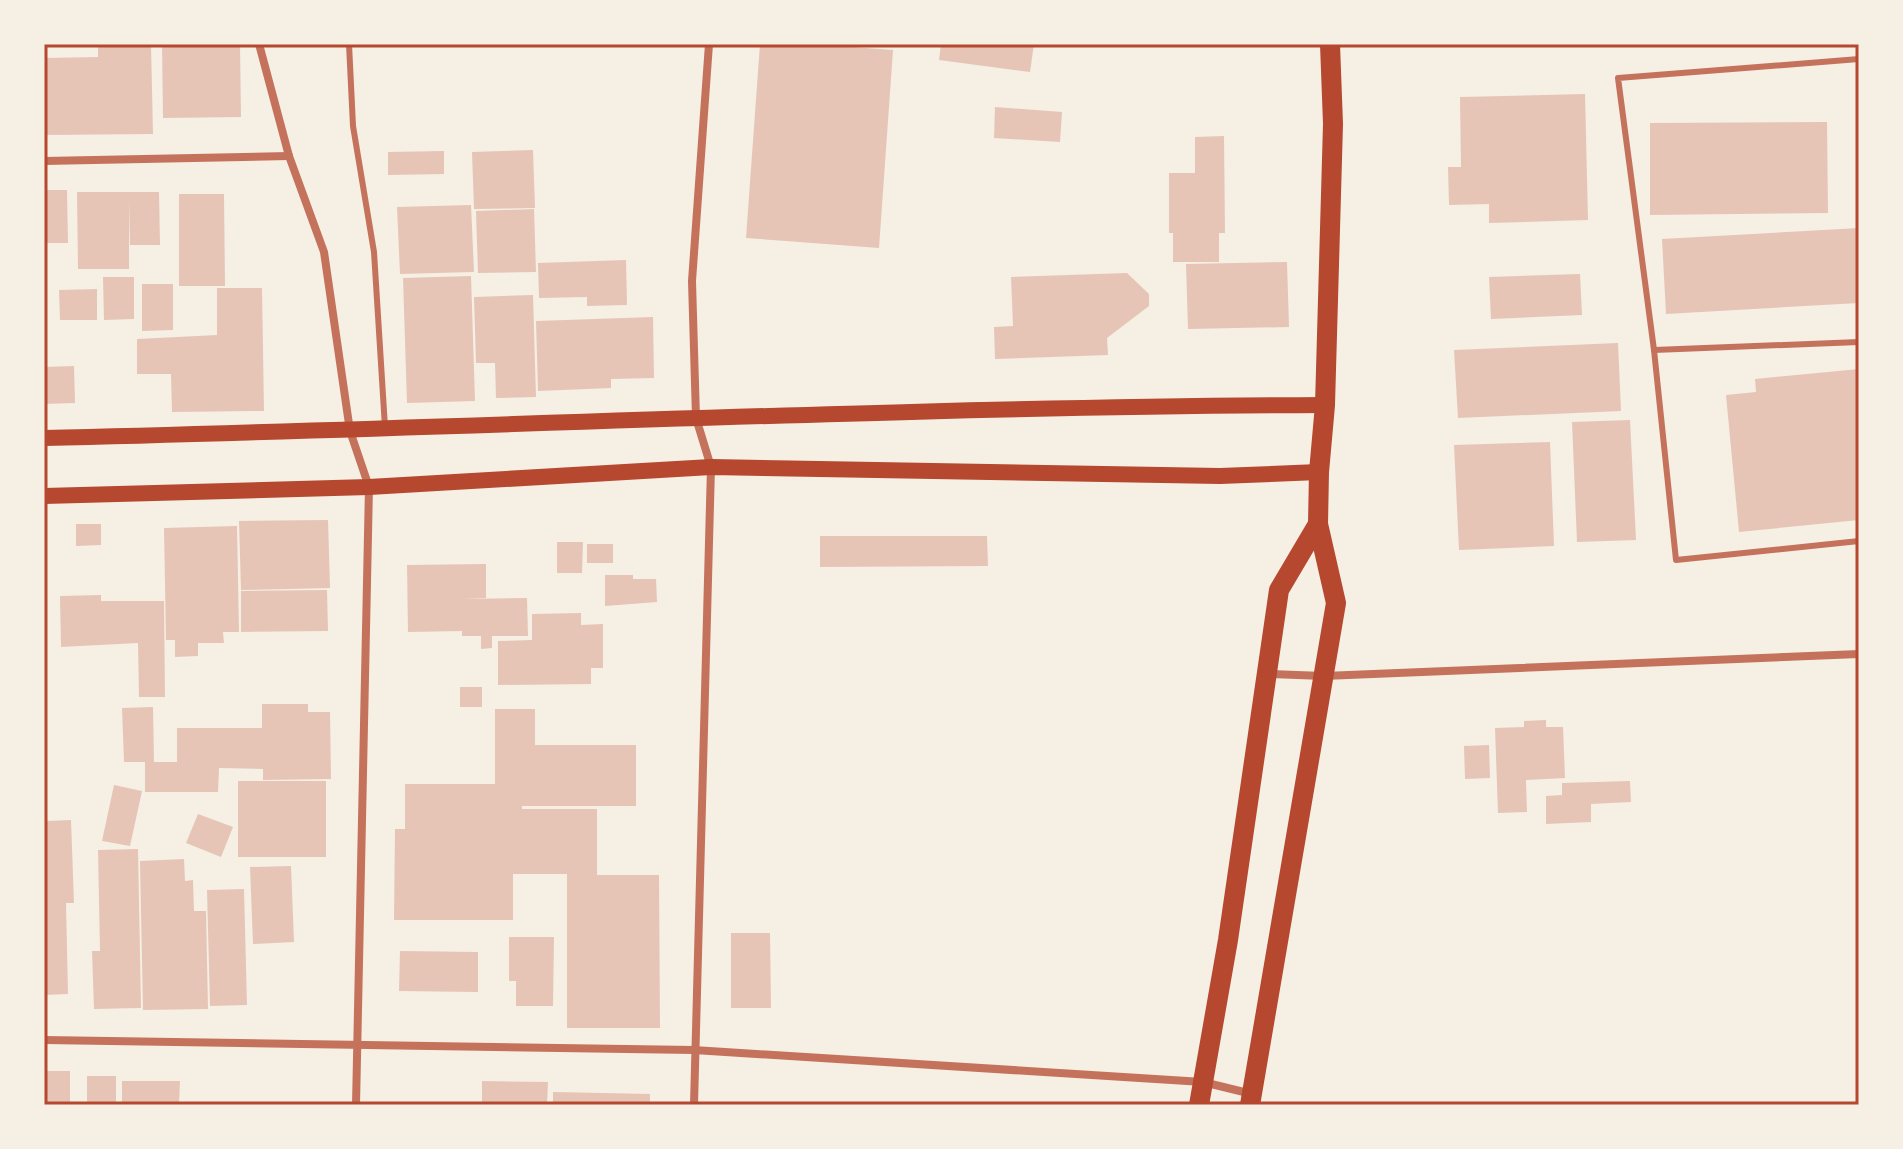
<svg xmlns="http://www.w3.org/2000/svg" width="1903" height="1149" font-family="'PT Serif',serif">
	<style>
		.building { fill: #e6c5b7 }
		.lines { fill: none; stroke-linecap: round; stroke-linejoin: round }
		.service { stroke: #c5725c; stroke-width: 6 }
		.minor { stroke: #c5725c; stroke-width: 8 }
		.secondary { stroke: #b5482f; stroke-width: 16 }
		.primary { stroke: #b5482f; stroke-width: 20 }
		.neatline { fill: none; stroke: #b5482f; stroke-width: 3 }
	</style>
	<rect width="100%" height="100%" fill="#f6efe4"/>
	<!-- building -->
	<g class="building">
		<path d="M98 44H151L153 134 44 135V58L98 57Z"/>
		<path d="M162 44H240L241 117 163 118Z"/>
		<path d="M760 44H813L893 50 879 248 746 238Z"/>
		<path d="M941 44H1034L1030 72 939 60Z"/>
		<path d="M1585 94 1588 220 1489 223V204L1449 205 1448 167H1461L1460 97Z"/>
		<path d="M995 107 1062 112 1060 142 994 138Z"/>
		<path d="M1827 122 1828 213 1650 215V123Z"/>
		<path d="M1224 136 1225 233H1219V262H1173V233H1169V173H1195V137Z"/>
		<path d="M533 150 535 208 474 209 472 152Z"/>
		<path d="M444 151V174L388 175V152Z"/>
		<path d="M44 190H67L68 243H44Z"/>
		<path d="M77 192H159L160 245H130L129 200V269H78Z"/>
		<path d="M179 194H224L225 286H179Z"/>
		<path d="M471 205 474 272 400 274 397 207Z"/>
		<path d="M534 209 536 272 478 273 476 211Z"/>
		<path d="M1859 228V303L1666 314 1662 239Z"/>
		<path d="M626 260 627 305 587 306V297L539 298 538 263Z"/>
		<path d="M1287 262 1289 327 1188 329 1186 264Z"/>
		<path d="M1127 273 1149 294V306L1107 338 1108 355 995 359 994 327 1013 326 1011 277Z"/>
		<path d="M1580 274 1582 315 1491 319 1489 277Z"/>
		<path d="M471 276 475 401 407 403 403 278Z"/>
		<path d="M103 277H134V319L104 320Z"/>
		<path d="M142 284H173V330L142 331Z"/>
		<path d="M217 288H262L264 411 172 412 171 374H137V339L217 335Z"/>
		<path d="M97 289V320H60L59 290Z"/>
		<path d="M533 295 536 397 496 398 495 363H476L474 297Z"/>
		<path d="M653 317 654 378 611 379V388L538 391 536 321Z"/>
		<path d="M1618 343 1621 411 1458 418 1454 350Z"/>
		<path d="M74 366 75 403 44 404V367Z"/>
		<path d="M1859 369V520L1739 532 1726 395 1756 392 1755 379Z"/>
		<path d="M1630 420 1636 540 1577 542 1572 422Z"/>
		<path d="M1550 442 1554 546 1459 550 1454 445Z"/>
		<path d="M328 520 330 588 241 590 239 521Z"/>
		<path d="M76 524H101V545L76 546Z"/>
		<path d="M237 526 239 632H223L224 643H198V656L175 657V640H166L164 528Z"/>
		<path d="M820 536H987L988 566 820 567Z"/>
		<path d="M557 542H583L582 573H557Z"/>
		<rect x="587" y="544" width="26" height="19"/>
		<path d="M486 564V598L462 599 527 598 528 636H492V648L481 649V636H462V631L408 632 407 565Z"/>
		<path d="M605 575H633V579H656L657 602 605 606Z"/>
		<path d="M327 590 328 631 241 632V591Z"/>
		<path d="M101 595V601H164L165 697H139L138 643 61 647 60 596Z"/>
		<path d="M581 613V625L603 624V668H591V684L498 685V641L532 640V614Z"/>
		<rect x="460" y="687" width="22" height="20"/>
		<path d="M262 704H308V712H330L331 779 263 780V769L219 768 218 792H145V762H124L122 708 153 707 154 762H177V728H262Z"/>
		<path d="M495 709H535V745H636V806H522V809H597V875H659L660 1028H567V874H513V920H394L395 829H405V784H495Z"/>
		<path d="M1546 720V727H1563L1565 778 1526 780 1527 812 1498 813 1495 728 1524 727V721Z"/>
		<path d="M1489 745 1490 778 1465 779 1464 746Z"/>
		<rect x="238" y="781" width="88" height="76"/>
		<path d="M1630 781 1631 802 1591 804V822L1546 824V796L1562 795V783Z"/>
		<path d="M114 785 142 791 130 846 102 841Z"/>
		<path d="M198 814 233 827 221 857 186 843Z"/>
		<path d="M71 820 74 903H66L68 994 44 995 46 821Z"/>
		<path d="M138 849 141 1008 94 1009 92 951H100L98 850Z"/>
		<path d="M184 859 185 881 193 880 194 911H206L208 1009 143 1010 140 861Z"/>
		<path d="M291 866 294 942 253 944 250 867Z"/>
		<path d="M244 889 247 1005 210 1006 207 890Z"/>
		<path d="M731 933H770L771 1008H731Z"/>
		<path d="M509 937H554L553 1006H516V981H509Z"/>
		<path d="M400 951 478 952V992L399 991Z"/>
		<rect x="44" y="1071" width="26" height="34"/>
		<rect x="87" y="1076" width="29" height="29"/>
		<path d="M122 1081H180L179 1105H122Z"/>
		<path d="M482 1081 548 1082 547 1105H482Z"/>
		<path d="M553 1092 650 1094V1105H553Z"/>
	</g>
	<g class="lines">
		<!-- service -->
		<g class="service">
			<path d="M349 44 353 126 374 252 385 427"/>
			<path d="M1859 59 1618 78 1654 350 1676 560 1859 541"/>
			<path d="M1654 350 1859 342"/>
		</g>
		<!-- minor -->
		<g class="minor">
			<path d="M259 44 289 156 324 252 350 431 369 487 356 1105"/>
			<path d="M44 161 289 156"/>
			<path d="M1267 674 1324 676 1859 654"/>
			<path d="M44 1040 694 1050 1203 1082 1252 1094"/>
			<path d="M694 1105 711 467 696 418 692 281 709 44"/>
		</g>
		<!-- secondary -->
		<g class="secondary">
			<path d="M44 438C471 428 898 407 1325 405"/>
			<path d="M44 496 369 487 711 467 1220 476 1319 472"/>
		</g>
		<!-- primary -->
		<g class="primary">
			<path d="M1199 1105 1228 940 1279 590 1318 524"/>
			<path d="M1250 1105 1336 603 1318 524 1319 472 1325 405 1333 124 1330 44"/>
		</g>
	</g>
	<!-- border -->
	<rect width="1903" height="1149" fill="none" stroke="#f6efe4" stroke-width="92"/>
	<rect x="46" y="46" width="1811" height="1057" class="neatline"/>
</svg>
